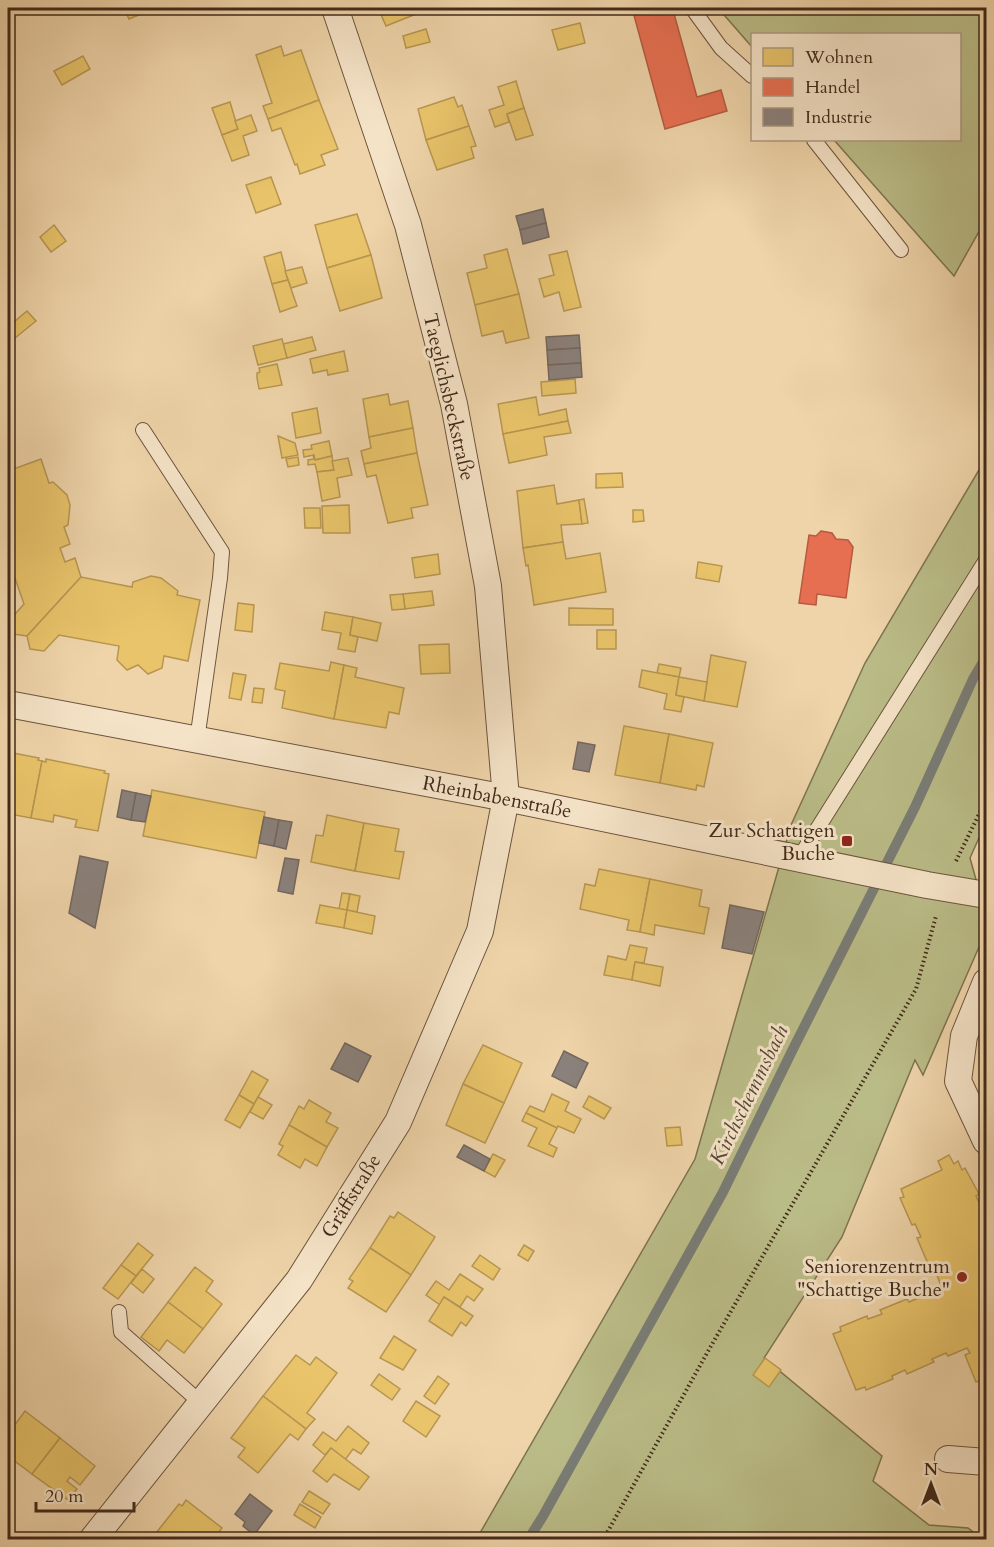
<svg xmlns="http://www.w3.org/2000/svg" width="994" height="1547" font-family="Cardo,serif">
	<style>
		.green { fill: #babc87; stroke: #7e7350; stroke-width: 1.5 }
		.homes { fill: #e9c46a; stroke: #b79652; stroke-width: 1.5 }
		.shops { fill: #e76f51; stroke: #b65a40; stroke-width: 1.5 }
		.industry { fill: #8a817c; stroke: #74675f; stroke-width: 1.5 }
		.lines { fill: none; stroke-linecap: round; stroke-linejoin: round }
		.stream { stroke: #7a7d77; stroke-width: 10 }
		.lane-casing { stroke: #6d543e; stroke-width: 16 }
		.street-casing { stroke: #6d543e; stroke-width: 28 }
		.path { stroke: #422a1a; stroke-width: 4; stroke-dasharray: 1.5 3; stroke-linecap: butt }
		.lane { stroke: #f5e3c7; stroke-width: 14 }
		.street { stroke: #f5e3c7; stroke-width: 26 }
		.poi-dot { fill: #8f2418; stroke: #f5e3c7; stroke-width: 2 }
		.labels { text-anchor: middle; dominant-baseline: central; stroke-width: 6; stroke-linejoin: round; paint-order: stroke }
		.street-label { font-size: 20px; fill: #422a1a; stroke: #f5e3c7 }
		.poi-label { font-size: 20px; fill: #422a1a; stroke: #f5e3c7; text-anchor: end }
		.water-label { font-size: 21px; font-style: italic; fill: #554639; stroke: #f5e3c7 }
	</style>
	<rect width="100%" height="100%" fill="#efd4a9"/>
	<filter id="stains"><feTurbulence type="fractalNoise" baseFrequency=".00333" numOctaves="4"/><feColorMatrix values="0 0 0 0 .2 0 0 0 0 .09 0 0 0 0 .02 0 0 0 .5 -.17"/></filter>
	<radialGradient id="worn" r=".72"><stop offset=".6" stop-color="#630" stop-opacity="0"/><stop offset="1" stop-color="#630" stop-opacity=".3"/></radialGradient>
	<!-- green -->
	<g class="green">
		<path d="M718 8H986V219L954 276 834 140H960V34H752V47Z"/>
		<path d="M986 458V822L970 858 980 894 986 931 923 1075 915 1060 842 1237 764 1358 882 1456 873 1481 929 1525 968 1528 982 1539 476 1540 695 1159 791 825 865 663Z"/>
	</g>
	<!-- homes -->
	<g class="homes">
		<path d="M124 8H144L146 12 129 19Z"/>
		<path d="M367 8H408L411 16 386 26 379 10 369 14Z"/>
		<path d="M408 8H433L411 16Z"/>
		<path d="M580 23 585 43 558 50 552 30Z"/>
		<path d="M426 29 430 42 406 48 403 36Z"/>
		<path d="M281 46 284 56 301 50 319 100 268 119 263 106 272 103 256 55Z"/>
		<path d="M83 56 90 69 62 85 54 71Z"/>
		<path d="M516 81 524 108 507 114 509 122 495 127 489 110 504 105 498 87Z"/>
		<path d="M454 97 458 107 462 105 469 126 426 140 418 109Z"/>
		<path d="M319 100 338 149 321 155 325 165 300 174 297 164 295 165 281 128 272 131 268 119Z"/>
		<path d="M230 102 238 129 222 135 212 108Z"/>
		<path d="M524 108 533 135 516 140 507 114Z"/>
		<path d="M251 115 257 131 243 136 249 155 232 161 222 135 238 129 235 121Z"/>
		<path d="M469 126 476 146 471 147 474 158 437 170 426 140Z"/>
		<path d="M271 177 281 204 256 213 246 185Z"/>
		<path d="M357 214 371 255 327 268 315 225Z"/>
		<path d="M54 225 66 241 51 252 40 237Z"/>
		<path d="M507 249 519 294 475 305 467 273 487 268 484 255Z"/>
		<path d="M567 251 581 307 564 311 559 292 544 297 539 279 554 275 549 255Z"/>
		<path d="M281 252 288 280 272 284 264 257Z"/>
		<path d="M371 255 382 298 340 311 327 268Z"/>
		<path d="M302 267 307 283 291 288 285 271Z"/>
		<path d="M288 280 297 306 280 312 272 284Z"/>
		<path d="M519 294 529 338 506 343 503 331 482 336 475 305Z"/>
		<path d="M27 311 36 321 15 338 8 327Z"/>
		<path d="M312 337 316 350 287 358 283 344Z"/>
		<path d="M282 339 287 358 258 365 253 346Z"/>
		<path d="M344 351 348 371 328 375 327 370 313 373 310 359Z"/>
		<path d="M277 364 282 385 259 389 257 378V373L260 372 259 368Z"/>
		<path d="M575 379 576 393 542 396 541 382Z"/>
		<path d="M388 394 390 405 408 401 413 428 369 437 363 399Z"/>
		<path d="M536 397 539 415 566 409 568 421 503 434 498 404Z"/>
		<path d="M317 408 321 433 296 438 292 413Z"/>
		<path d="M568 421 571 433 544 437 547 455 509 463 503 434Z"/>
		<path d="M413 428 417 453 364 464 361 451 371 448 369 437Z"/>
		<path d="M278 436 295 443 298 455 282 458Z"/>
		<path d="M329 441 332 456 315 460 314 455 304 457 303 450 312 449 311 445Z"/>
		<path d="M417 453 428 505 411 508 413 518 388 523 376 475 367 477 364 464Z"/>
		<path d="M313 455 315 460 332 456 334 470 317 472 315 464 308 465V460L314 459Z"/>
		<path d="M298 457 299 465 288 467 286 459Z"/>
		<path d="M348 458 352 475 337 478 340 497 322 501 317 472 334 470 332 461Z"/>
		<path d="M41 459 49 483 53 482 67 495 70 505 68 525 64 527 70 544 60 548 65 562 75 558 81 577 27 636 13 634 9 621 24 604 8 558V471Z"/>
		<path d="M622 473 623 487 596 488V474Z"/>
		<path d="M554 485 557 504 579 500 582 524 561 525 563 542 523 548 517 491Z"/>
		<path d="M584 499 588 523 582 524 579 500Z"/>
		<path d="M349 505 350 533H323L322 506Z"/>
		<path d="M304 508H320L321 528H305Z"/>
		<path d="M633 510H643L644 521 633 522Z"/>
		<path d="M563 542 566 559 600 553 606 592 534 605 528 565 526 566 523 548Z"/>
		<path d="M438 554 440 574 415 578 412 558Z"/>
		<path d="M698 562 722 566 719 582 696 578Z"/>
		<path d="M151 576 161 578 178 591 177 595 200 600 188 661 164 656 162 668 148 674 138 665 127 670 117 660 119 646 59 635 44 651 30 649 27 636 81 577 132 587 133 582Z"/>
		<path d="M432 591 434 605 405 609 403 594Z"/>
		<path d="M403 594 405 609 392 610 390 595Z"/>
		<path d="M238 603 254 605 252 632 235 630Z"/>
		<path d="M569 608 613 609V625H569Z"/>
		<path d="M325 612 353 617 350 635 358 637 355 652 338 649 341 633 322 630Z"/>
		<path d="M353 617 381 623 377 641 350 635Z"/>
		<rect x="597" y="630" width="19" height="19"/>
		<path d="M449 644 450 673 421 674 419 645Z"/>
		<path d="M711 655 746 662 737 707 704 701Z"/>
		<path d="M331 662 344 665 334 719 282 708 285 691 275 689 280 663 329 671Z"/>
		<path d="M659 664 681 668 679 677 657 673Z"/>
		<path d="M344 665 357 668 355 677 404 688 399 714 389 712 386 728 334 719Z"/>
		<path d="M642 670 679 677 676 695 684 697 681 712 664 709 667 694 639 687Z"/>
		<path d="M233 673 246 675 241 700 229 698Z"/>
		<path d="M679 677 707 682 704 701 676 695Z"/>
		<path d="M254 688 264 689 262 703 252 702Z"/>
		<path d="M624 726 669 734 660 783 615 775Z"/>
		<path d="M669 734 713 743 704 787 697 785 696 790 660 783Z"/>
		<path d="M8 752 39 758 38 760 42 761 31 818 9 814 10 807 8 806Z"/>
		<path d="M46 759 105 771 104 773 109 774 98 831 75 827 77 820 54 815 53 822 31 818 42 761 46 762Z"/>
		<path d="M152 790 265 812 256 858 143 836Z"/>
		<path d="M327 815 364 823 355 871 311 862 316 835 323 836Z"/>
		<path d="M364 823 399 829 395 851 404 852 399 879 355 871Z"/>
		<path d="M599 869 650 879 640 932 627 930 629 920 580 909 585 884 595 886Z"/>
		<path d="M650 879 702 890 699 906 709 908 704 934 655 925 654 935 640 932Z"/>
		<path d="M342 893 350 894 347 910 339 909Z"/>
		<path d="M350 894 360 896 357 912 347 910Z"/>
		<path d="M320 905 347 910 344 928 316 923Z"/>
		<path d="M347 910 375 916 372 934 344 928Z"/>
		<path d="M630 945 647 948 644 963 635 962 632 980 604 975 608 956 626 960Z"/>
		<path d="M635 962 663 967 660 986 632 980Z"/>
		<path d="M483 1045 522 1063 504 1103 463 1084Z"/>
		<path d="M252 1071 268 1080 254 1104 239 1095Z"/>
		<path d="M463 1084 504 1103 485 1143 446 1125Z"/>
		<path d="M552 1094 569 1102 565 1111 581 1119 574 1133 558 1126 557 1128 526 1113 530 1106 544 1112Z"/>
		<path d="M239 1095 254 1104 240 1128 225 1120Z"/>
		<path d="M589 1096 611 1108 604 1119 583 1107Z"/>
		<path d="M258 1097 272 1105 263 1119 250 1112Z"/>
		<path d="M309 1100 331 1113 326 1122 338 1128 327 1147 289 1125 299 1106 304 1109Z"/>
		<path d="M526 1113 557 1128 549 1144 557 1148 553 1157 528 1146 537 1128 522 1121Z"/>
		<path d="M289 1125 327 1147 317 1166 305 1159 300 1168 278 1155 283 1146 279 1144Z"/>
		<path d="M680 1127 682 1145 667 1146 665 1128Z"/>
		<path d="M493 1154 505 1160 495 1177 484 1171Z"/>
		<path d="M949 1155 954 1164 958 1161 962 1170 965 1168 979 1194 976 1196 982 1209 985 1206 986 1208V1393L981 1380 976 1382 965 1355 970 1353 967 1348 948 1356 946 1353 932 1359 934 1362 907 1374 905 1370 892 1376 893 1379 866 1390 865 1387 856 1390 833 1334 841 1331 840 1327 867 1316 868 1319 882 1314 880 1310 907 1299 909 1302 942 1288 933 1265 929 1266 917 1238 921 1237 915 1224 912 1225 900 1198 904 1197 901 1189 942 1170 938 1161Z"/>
		<path d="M398 1212 435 1237 411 1275 370 1248 390 1216 394 1218Z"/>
		<path d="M138 1243 153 1255 136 1276 121 1265Z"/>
		<path d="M524 1245 534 1251 528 1261 518 1255Z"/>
		<path d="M370 1248 411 1275 386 1312 348 1288 353 1281 349 1279Z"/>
		<path d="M480 1255 500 1269 493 1280 472 1266Z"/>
		<path d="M121 1265 136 1276 118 1299 103 1288Z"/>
		<path d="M195 1267 213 1281 206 1291 222 1304 203 1329 168 1302Z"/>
		<path d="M142 1269 154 1279 143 1293 131 1283Z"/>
		<path d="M460 1274 483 1289 474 1301 467 1296 460 1307 444 1297 440 1305 426 1295 436 1281 449 1290Z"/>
		<path d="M444 1297 473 1316 466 1326 461 1322 452 1336 429 1321Z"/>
		<path d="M168 1302 203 1329 184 1353 167 1340 159 1351 141 1337Z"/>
		<path d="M394 1336 416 1350 403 1370 380 1358Z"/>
		<path d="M296 1355 310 1365 316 1357 337 1373 307 1413 315 1419 306 1429 263 1396Z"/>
		<path d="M765 1358 781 1370 769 1387 753 1375Z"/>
		<path d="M379 1374 400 1389 392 1400 371 1385Z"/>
		<path d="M438 1376 449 1384 435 1404 424 1396Z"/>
		<path d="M263 1396 306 1429 298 1440 290 1434 258 1473 238 1457 245 1448 231 1438Z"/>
		<path d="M416 1401 440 1416 426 1437 403 1421Z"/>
		<path d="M25 1411 60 1438 32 1474 8 1456V1434Z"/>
		<path d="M348 1426 369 1443 361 1454 353 1449 345 1460 331 1448 325 1455 313 1445 323 1432 336 1441Z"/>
		<path d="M60 1438 95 1466 80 1485 70 1477 67 1481 77 1489 68 1500 32 1474Z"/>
		<path d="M331 1448 369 1477 359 1490 334 1474 327 1482 313 1471Z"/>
		<path d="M309 1491 330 1504 323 1514 302 1502Z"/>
		<path d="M186 1500 222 1528 213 1540H164L156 1533 179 1504 182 1506Z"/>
		<path d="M300 1504 321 1517 315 1528 294 1515Z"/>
	</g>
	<!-- shops -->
	<g class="shops">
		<path d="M632 8H669L670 11 673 10 697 97 721 90 727 111 665 129Z"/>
		<path d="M821 531 832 533 836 539 848 540 853 547 846 598 817 594 816 605 799 603 809 535 816 536Z"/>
	</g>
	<!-- industry -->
	<g class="industry">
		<path d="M543 209 546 223 520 230 516 216Z"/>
		<path d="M546 223 549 237 523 244 520 230Z"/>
		<path d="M579 335 580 348 547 350 546 337Z"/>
		<path d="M580 348 581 363 548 365 547 350Z"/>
		<path d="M581 363 582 377 549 380 548 365Z"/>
		<path d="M578 742 595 745 589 772 573 769Z"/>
		<path d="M122 790 136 793 131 820 117 817Z"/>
		<path d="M136 793 151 796 145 822 131 820Z"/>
		<path d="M264 817 279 820 274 846 259 843Z"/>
		<path d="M279 820 292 822 286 849 274 846Z"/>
		<path d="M80 856 108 862 95 928 69 913Z"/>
		<path d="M285 858 299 860 293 894 278 891Z"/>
		<path d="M730 905 764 912 752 954 722 948Z"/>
		<path d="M345 1043 371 1056 358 1082 331 1069Z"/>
		<path d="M564 1051 588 1063 576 1088 552 1076Z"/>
		<path d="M464 1145 490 1159 484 1171 457 1157Z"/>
		<path d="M250 1494 272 1511 254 1535 243 1526 245 1522 235 1514Z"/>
	</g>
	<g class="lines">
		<!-- stream -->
		<path class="stream" d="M528 1540 543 1516 723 1192 793 1049 915 807 973 679 986 657"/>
		<!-- lane casing -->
		<g class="lane-casing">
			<g id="lane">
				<path d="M692 8 721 48 752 76"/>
				<path d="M814 140 901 250"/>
				<path d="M143 430 222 552 220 578 197 740"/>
				<path d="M799 858 986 560"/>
				<path d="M119 1312 121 1332 201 1403"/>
			</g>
		</g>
		<!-- street casing -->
		<g class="street-casing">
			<g id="street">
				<path d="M8 704 506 798 927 885 986 895"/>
				<path d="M986 982 964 1036 958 1081 986 1141"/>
				<path d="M948 1459 986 1462"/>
				<path d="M92 1540 299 1280 398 1122 480 931 506 798 488 586 454 404 408 225 335 8"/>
			</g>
		</g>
		<!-- path -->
		<g class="path">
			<path d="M956 861 986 800"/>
			<path d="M603 1540 707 1353 916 989 936 916"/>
		</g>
		<!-- lane -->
		<use href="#lane" class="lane"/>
		<!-- street -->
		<use href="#street" class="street"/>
	</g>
	<!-- markers -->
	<g class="poi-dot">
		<rect x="841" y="835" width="12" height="12" rx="3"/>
		<circle cx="962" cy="1277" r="6"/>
	</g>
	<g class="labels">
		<!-- street labels -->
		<g class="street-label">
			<text transform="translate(449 397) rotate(77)">Taeglichsbeckstraße</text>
			<text transform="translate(497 797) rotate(11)">Rheinbabenstraße</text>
			<text transform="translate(351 1196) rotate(-58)">Gräffstraße</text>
		</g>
		<!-- poi labels -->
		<g class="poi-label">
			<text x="835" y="830">Zur Schattigen<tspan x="835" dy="23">Buche</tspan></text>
			<text x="950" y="1266">Seniorenzentrum<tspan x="950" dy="23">"Schattige Buche"</tspan></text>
		</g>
		<!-- water labels -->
		<g class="water-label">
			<text transform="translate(749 1095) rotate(-64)">Kirchschemmsbach</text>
		</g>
	</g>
	<!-- margin -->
	<rect width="994" height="1547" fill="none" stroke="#efd4a9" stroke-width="30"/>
	<rect x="9" y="9" width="976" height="1529" fill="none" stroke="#422a1a" stroke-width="3"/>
	<rect x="15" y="15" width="964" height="1517" fill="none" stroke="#422a1a" stroke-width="1.5"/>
	<!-- legend -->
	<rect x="751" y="33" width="210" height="108" fill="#f5e3c7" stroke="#ad9982" stroke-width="1.5"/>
	<rect x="763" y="48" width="30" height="18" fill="#e9c46a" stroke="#ad9982" stroke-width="1.5"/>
	<text x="805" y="63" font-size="18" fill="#422a1a">Wohnen</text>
	<rect x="763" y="78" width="30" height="18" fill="#e76f51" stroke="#ad9982" stroke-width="1.5"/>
	<text x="805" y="93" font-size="18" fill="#422a1a">Handel</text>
	<rect x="763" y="108" width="30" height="18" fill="#8a817c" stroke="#ad9982" stroke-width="1.5"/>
	<text x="805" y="123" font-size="18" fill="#422a1a">Industrie</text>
	<!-- north arrow -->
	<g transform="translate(931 1484)" stroke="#f5e3c7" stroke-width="4.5" paint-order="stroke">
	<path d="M0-4.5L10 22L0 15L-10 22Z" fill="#422a1a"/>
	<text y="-9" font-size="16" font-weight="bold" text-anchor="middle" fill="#422a1a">N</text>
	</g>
	<!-- scale -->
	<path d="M36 1502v9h98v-9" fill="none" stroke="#422a1a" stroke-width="3"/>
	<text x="45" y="1502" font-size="18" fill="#422a1a" stroke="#f5e3c7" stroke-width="4.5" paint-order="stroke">20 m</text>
	<rect width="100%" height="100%" filter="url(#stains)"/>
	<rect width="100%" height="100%" fill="url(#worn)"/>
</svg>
